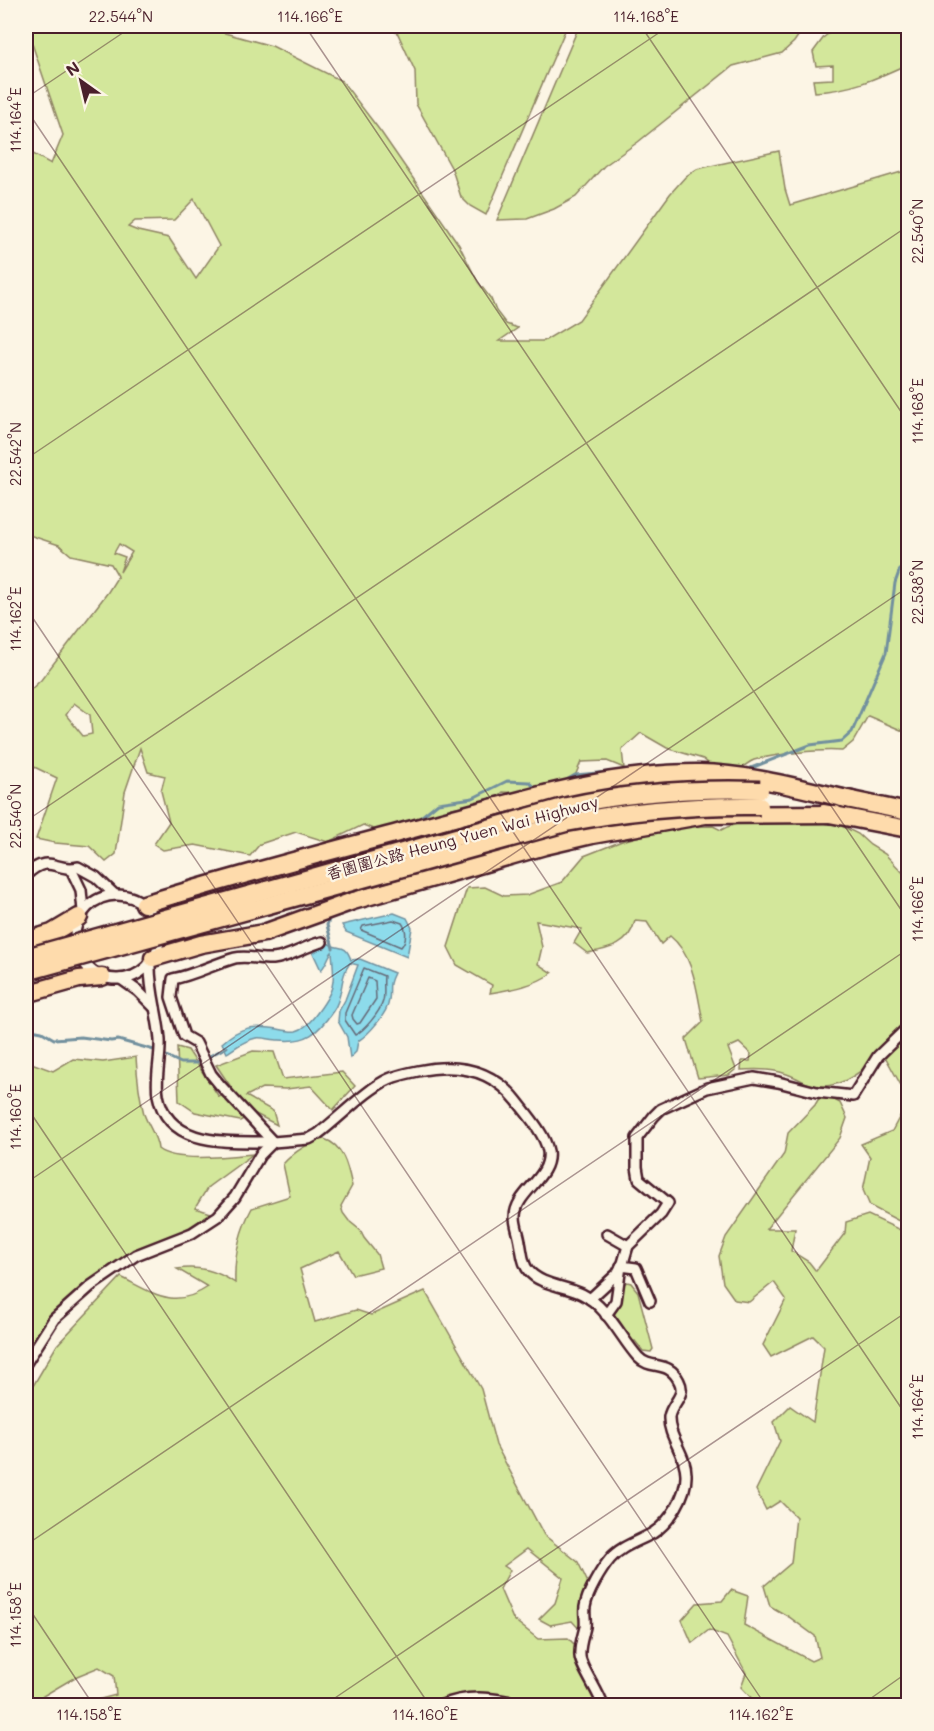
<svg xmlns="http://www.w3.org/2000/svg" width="934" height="1731" font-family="Mali,'LXGW WenKai TC',sans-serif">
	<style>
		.green { fill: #d3e79b; stroke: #8e8363; stroke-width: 1.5; fill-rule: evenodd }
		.water { fill: #8ddbeb; stroke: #72909e; stroke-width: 1.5 }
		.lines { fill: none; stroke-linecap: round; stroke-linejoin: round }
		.shore { stroke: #656a78; stroke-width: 1.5 }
		.stream { stroke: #72909e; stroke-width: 3 }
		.minor-casing { stroke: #4a1f2b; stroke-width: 14 }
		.trunk-casing { stroke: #4a1f2b; stroke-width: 21 }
		.minor { stroke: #fcf5e5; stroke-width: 9 }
		.trunk { stroke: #fedbac; stroke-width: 16 }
		.trunk-bridge-casing { stroke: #4a1f2b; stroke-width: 21; stroke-linecap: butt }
		.trunk-bridge { stroke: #fedbac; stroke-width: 16 }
		.ticks { fill: none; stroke: #4a1f2b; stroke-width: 1.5; stroke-opacity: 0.45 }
		.labels { text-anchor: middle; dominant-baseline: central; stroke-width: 4.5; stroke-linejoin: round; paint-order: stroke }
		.street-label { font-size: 16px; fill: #4a1f2b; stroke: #fcf5e5 }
		.neatline { fill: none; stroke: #4a1f2b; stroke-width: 2 }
		.ticks-label { font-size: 15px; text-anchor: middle; fill: #4a1f2b }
	</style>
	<rect width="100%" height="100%" fill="#fcf5e5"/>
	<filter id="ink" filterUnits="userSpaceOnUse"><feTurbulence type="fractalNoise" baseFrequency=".0167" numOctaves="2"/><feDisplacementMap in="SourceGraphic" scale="12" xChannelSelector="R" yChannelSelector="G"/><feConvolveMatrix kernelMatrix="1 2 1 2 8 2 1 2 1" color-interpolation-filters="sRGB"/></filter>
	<g filter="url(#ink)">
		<!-- green -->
		<g class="green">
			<path d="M26 26H211L214 30 272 46 342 81 381 132 459 245 478 282 491 299 496 311 506 324 518 328 499 341H544L579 320 670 194 686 176 697 169 779 151 785 189 790 205 908 170V733L868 716 853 742 842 751C820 749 776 754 754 760 744 764 733 776 724 782V776L703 759 667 748 641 733 622 750 624 768 607 761 581 762 572 783 524 793 503 792 494 800 452 808 430 819 376 830 363 825 328 842 296 832 260 844 250 856 195 845 163 850 154 844 169 822 161 791 165 776 148 772 140 748 125 792 116 854 106 862 89 846 55 843 36 839 57 778 26 763V694L41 680 108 592 118 576 111 564 71 555 59 545 26 534V150L51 164 63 135ZM194 199 219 246 196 279 169 238 138 231 128 227 135 221 174 220ZM119 544 132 552 120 572 125 557 114 553ZM74 703 90 715 92 734 83 736 66 715Z"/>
			<path d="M388 26H567L486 215 470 206 461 197 452 169 416 104 415 71 398 34Z"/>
			<path d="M579 26H805L794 42 782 53 733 66 638 142 604 166 576 197 554 209 527 219 497 220Z"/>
			<path d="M839 26H908V64C875 79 852 90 815 92L813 80 833 79V65L816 66 813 52 824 37Z"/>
			<path d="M805 821 840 825 858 834 870 845 885 854 908 878V1024L904 1032 908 1039V1098L882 1051C865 1069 844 1088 818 1086 809 1086 800 1079 792 1076 775 1069 759 1069 741 1070L742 1061H750L751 1054 739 1043 728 1048 736 1069 729 1075 698 1078 686 1039 703 1022C697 992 694 955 670 936L661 944 647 922 635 921C629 946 609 949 587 953L574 943 582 929 536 921 542 947 538 964 552 973C533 986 513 989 490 993L492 985 457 965 448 947 467 888 485 887 504 896 527 895 562 882 584 856 622 841 673 827 713 826 721 830C741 818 782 821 805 821Z"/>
			<path d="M177 1047 188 1050 219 1097 233 1090 216 1065 253 1051 274 1052 283 1079 342 1072 355 1086 333 1110 311 1086 286 1089 262 1088 246 1096 273 1111 277 1125 254 1113 240 1121 195 1112 179 1101Z"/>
			<path d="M136 1057C137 1076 139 1095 144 1114 148 1126 157 1136 158 1149 175 1163 232 1156 253 1154L208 1187 195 1208 211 1213 179 1234 133 1251 87 1284 45 1321 26 1352V1061L53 1071 73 1059 103 1062Z"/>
			<path d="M822 1093 840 1103 847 1118 840 1138 766 1229H795L791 1251 809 1262 816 1271 845 1233 846 1222 868 1215 900 1230 901 1222 870 1206 863 1190 870 1157 861 1144 892 1131 908 1101V1705H758L741 1687 746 1673 727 1637 709 1630 692 1643 682 1620 697 1603 722 1601 731 1590 748 1596 744 1625 811 1661 820 1657 815 1636 789 1617 770 1606 764 1586 791 1563 796 1517 780 1501 766 1510 756 1490 780 1441 774 1422 790 1406 813 1422 824 1347 813 1336 771 1357 763 1345 786 1299 774 1282 749 1302 735 1300 723 1283 719 1256 726 1237 784 1154 788 1133 815 1105Z"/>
			<path d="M324 1139C344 1145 348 1168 352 1186L341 1206 343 1213 349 1221 360 1230 364 1238 377 1254 381 1268 353 1275 339 1251 300 1269 315 1322 356 1310 371 1315 425 1291 481 1389 496 1445 544 1535 578 1562 590 1587 581 1631 572 1621 550 1625 539 1619 555 1603 563 1578 527 1549 504 1566 510 1570 500 1589 513 1619 538 1639 568 1638 581 1651 601 1706H463L471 1703 474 1698H445L433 1703 434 1706 78 1705 116 1695 114 1676 99 1667 77 1676 38 1699 26 1702V1417L31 1411 30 1391 57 1345 121 1277C153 1293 174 1310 208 1287L177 1269C199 1266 216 1270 235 1283 234 1256 239 1232 252 1208L290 1196 283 1164C295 1151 307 1143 324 1139Z"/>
			<path d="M627 1282 631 1283 638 1292 653 1349 651 1352 643 1351 635 1341 632 1342 613 1316 620 1303 624 1284Z"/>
		</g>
		<!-- water -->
		<g class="water">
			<path d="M394 913 407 918 412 928 407 957 346 932 342 925Z"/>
			<path d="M327 942C337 952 345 941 351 960L360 959 394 973C387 987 391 987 389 1000 388 1013 368 1035 358 1041L356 1052 350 1058 347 1037 338 1021 339 1011 345 1000 358 965 350 963C339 977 344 996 333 1011 318 1033 307 1043 279 1040 272 1040 263 1037 256 1038 245 1040 236 1047 227 1053L222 1043C241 1026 253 1025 278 1029 283 1030 291 1032 296 1031 304 1029 309 1023 314 1017 335 990 335 985 332 952 328 956 327 964 321 970L313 953 318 950 322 943Z"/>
		</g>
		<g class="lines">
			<!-- shore -->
			<g class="shore">
				<path d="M393 920 402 923C407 930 407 940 401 947L361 930 363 926Z"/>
				<path d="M364 968 384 976C383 984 385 994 383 1001 380 1012 364 1031 355 1035L345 1020V1013Z"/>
				<path d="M368 978 375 981 376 999 360 1023 357 1024 353 1019 352 1015Z"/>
			</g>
			<!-- stream -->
			<g class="stream">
				<path d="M746 770 810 745 842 741 852 732 886 653 895 583 900 569 908 560"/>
				<path d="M563 782 575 775 620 771"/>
				<path d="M416 821 438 803 473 798 507 781 529 782 537 789"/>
				<path d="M330 917 327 925 333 948"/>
				<path d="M26 1029 42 1032 54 1039 81 1037 111 1041 118 1040 154 1050 181 1063H196L227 1047"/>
			</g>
			<!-- minor casing -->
			<g class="minor-casing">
				<g id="minor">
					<path d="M71 869 81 890 83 911"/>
					<path d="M26 875C50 852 56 873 78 867L96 877 114 894"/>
					<circle cx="117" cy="937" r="42"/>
					<path d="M150 963C149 989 158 1014 160 1040 161 1059 155 1077 158 1095 168 1149 232 1141 273 1142"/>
					<path d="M121 979 138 991 155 1008"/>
					<path d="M273 1142 220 1085 211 1074 196 1043 184 1036 171 997 173 979C194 975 214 964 235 958 247 955 261 960 273 959 290 957 305 946 322 942"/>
					<path d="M607 1234 628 1246"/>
					<path d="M590 1299 617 1274 623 1263 628 1246 661 1214 668 1203 639 1179 637 1167V1138L654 1116 661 1109 707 1088 754 1078 778 1082 817 1092 853 1096 878 1056 908 1027"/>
					<path d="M606 1315 616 1301 621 1266 636 1268 650 1301"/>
					<path d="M26 1363 54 1319 91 1286 136 1255 192 1233 218 1216 235 1197 260 1155 273 1142 309 1139 318 1134C338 1119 368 1088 389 1079 398 1075 408 1073 418 1071 456 1063 492 1069 517 1101 527 1114 545 1134 548 1151 552 1178 515 1192 515 1217 515 1225 519 1234 520 1242 522 1250 522 1263 528 1270 539 1285 566 1286 582 1294 608 1307 620 1337 638 1357 651 1371 668 1359 679 1381 687 1396 671 1403 669 1417 668 1437 686 1454 686 1474 687 1495 670 1522 653 1533 639 1541 621 1546 610 1559 601 1570 587 1593 585 1607 584 1614 586 1620 585 1627 583 1636 579 1647 580 1656 580 1666 599 1692 603 1706"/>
					<path d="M440 1706C469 1693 499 1698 529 1706"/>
				</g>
			</g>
			<!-- trunk casing -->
			<g class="trunk-casing">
				<g id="trunk">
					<path d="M842 798 908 812"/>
					<path d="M824 813 908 829"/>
					<path d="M144 904C237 875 331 851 424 826 515 802 605 772 700 773 752 774 802 789 852 800"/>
					<path d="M26 941 52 933 79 917"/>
					<path d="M153 958 201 944 264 933 353 901 545 846 592 835 705 815 835 814"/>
					<path d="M26 994 79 979 102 977"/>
				</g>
			</g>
			<!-- minor -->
			<use href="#minor" class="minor"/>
			<!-- trunk -->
			<use href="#trunk" class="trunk"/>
			<!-- trunk-bridge casing -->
			<g class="trunk-bridge-casing">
				<g id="trunk-bridge">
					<path d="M26 957 567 806C631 792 695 788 760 790"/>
					<path d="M26 972 566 823C630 810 694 805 760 806"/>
				</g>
			</g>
			<!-- trunk-bridge -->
			<use href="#trunk-bridge" class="trunk-bridge"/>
		</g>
	</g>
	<!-- ticks -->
	<path class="ticks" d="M305 26 908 920M641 26 908 422M26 98 133 26M26 109 908 1418M26 459 669 26M26 608 766 1706M26 821 908 226M26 1106 430 1706M26 1183 908 587M26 1545 908 949M26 1604 94 1706M323 1706 908 1311M860 1706 908 1672"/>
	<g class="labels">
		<!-- street labels -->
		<g class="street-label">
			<text transform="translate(462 837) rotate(-15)">香園圍公路 Heung Yuen Wai Highway</text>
		</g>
	</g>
	<!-- margin -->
	<rect width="934" height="1731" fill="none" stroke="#fcf5e5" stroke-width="66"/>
	<!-- north arrow -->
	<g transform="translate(81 81) rotate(326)" stroke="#fcf5e5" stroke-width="4.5" paint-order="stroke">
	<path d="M0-4.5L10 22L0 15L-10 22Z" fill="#4a1f2b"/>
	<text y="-9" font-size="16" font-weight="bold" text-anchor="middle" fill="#4a1f2b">N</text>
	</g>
	<rect x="33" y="33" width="868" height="1665" class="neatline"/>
	<g class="ticks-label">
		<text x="121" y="22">22.544°N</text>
		<text x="310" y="22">114.166°E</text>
		<text x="646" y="22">114.168°E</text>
		<text transform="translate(16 120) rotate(-90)" y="5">114.164°E</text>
		<text transform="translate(918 231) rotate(-90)" y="5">22.540°N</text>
		<text transform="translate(918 411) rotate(-90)" y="5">114.168°E</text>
		<text transform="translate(16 454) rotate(-90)" y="5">22.542°N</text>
		<text transform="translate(918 592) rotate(-90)" y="5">22.538°N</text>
		<text transform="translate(16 619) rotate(-90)" y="5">114.162°E</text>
		<text transform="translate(16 816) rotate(-90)" y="5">22.540°N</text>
		<text transform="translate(918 909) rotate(-90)" y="5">114.166°E</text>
		<text transform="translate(16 1117) rotate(-90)" y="5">114.160°E</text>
		<text transform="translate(918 1407) rotate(-90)" y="5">114.164°E</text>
		<text transform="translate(16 1615) rotate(-90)" y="5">114.158°E</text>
		<text x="89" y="1720">114.158°E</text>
		<text x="425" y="1720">114.160°E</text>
		<text x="761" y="1720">114.162°E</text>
	</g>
</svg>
